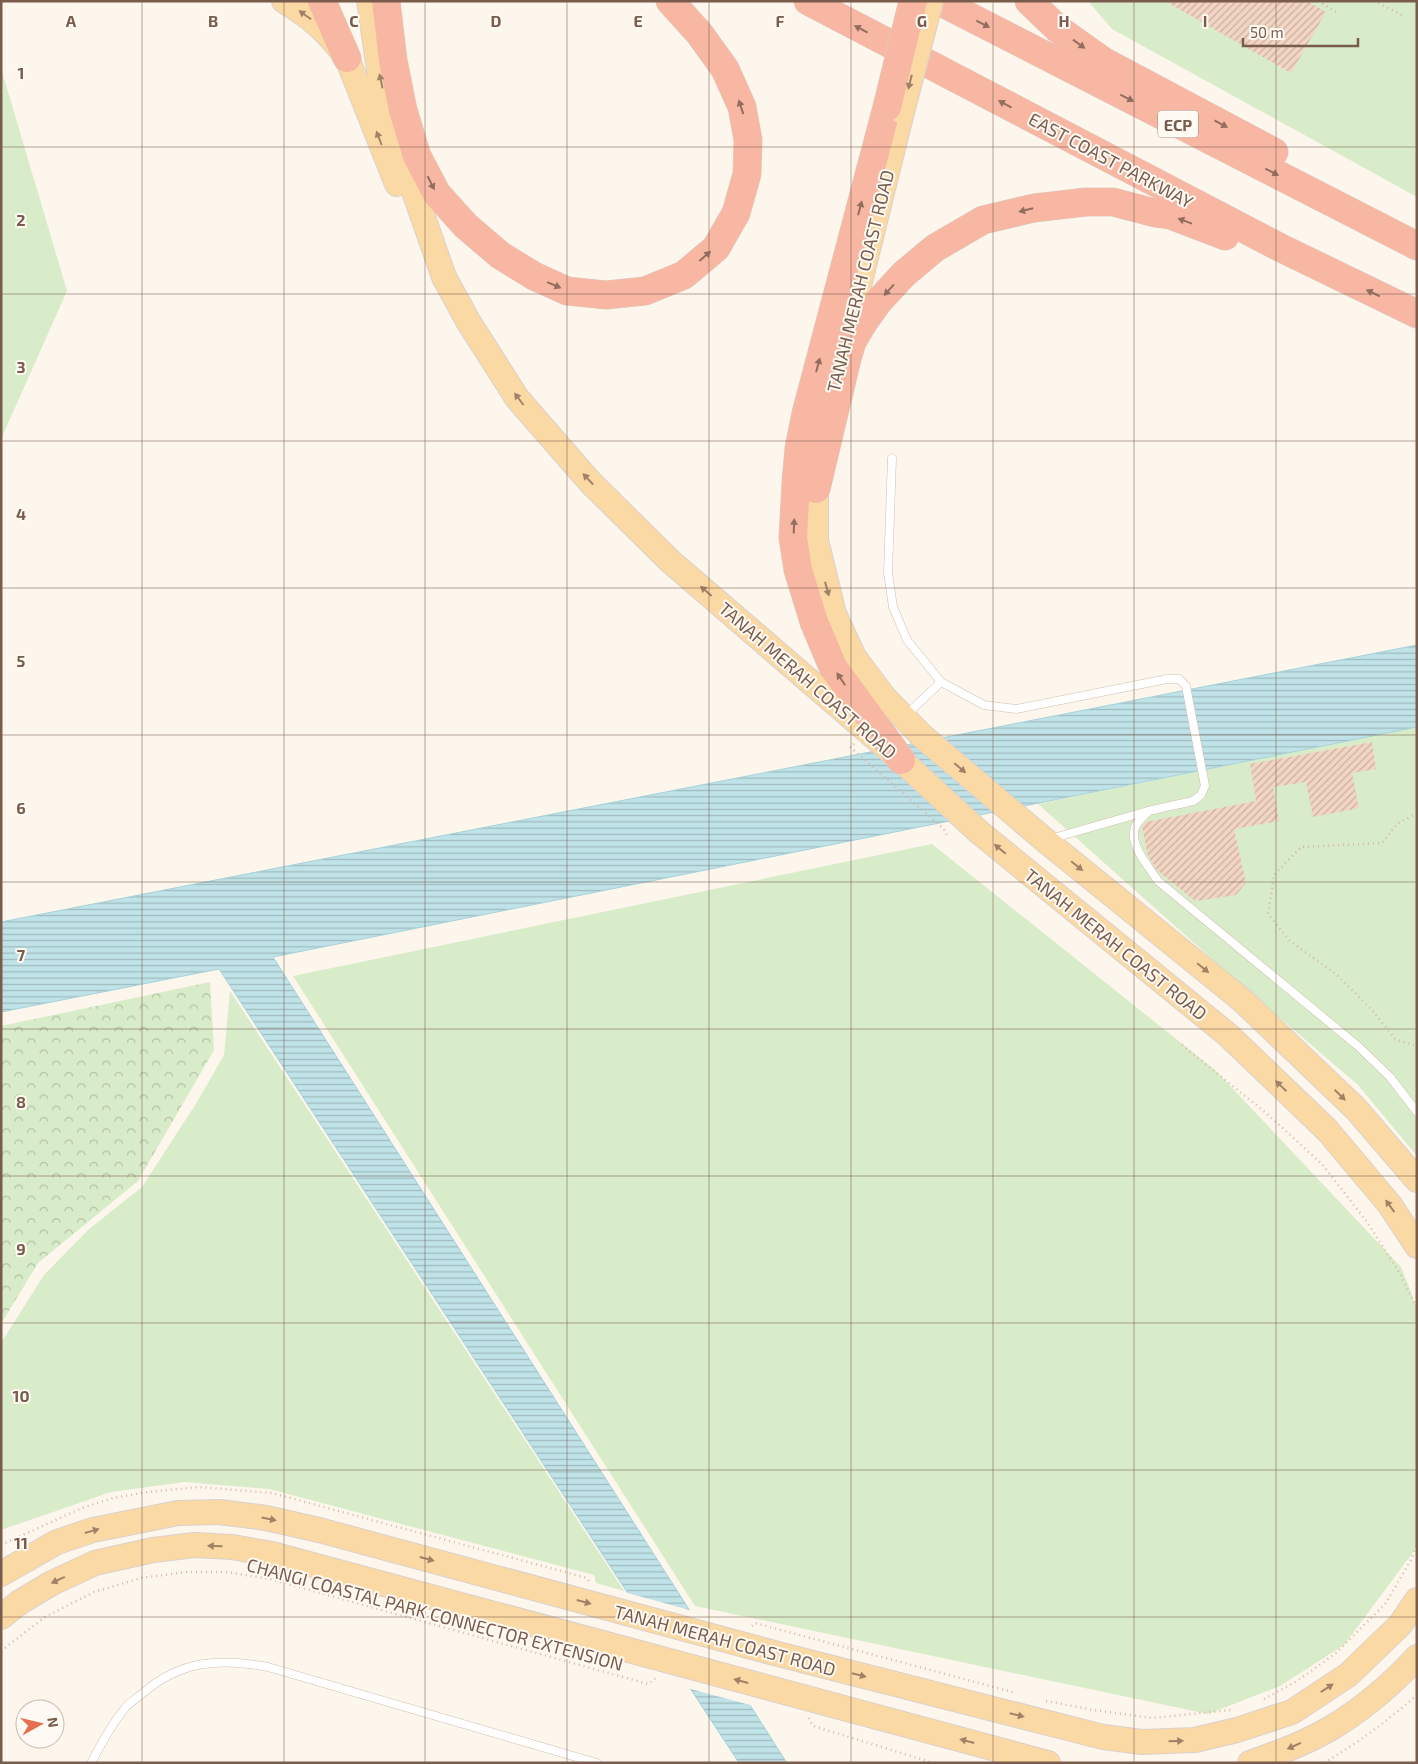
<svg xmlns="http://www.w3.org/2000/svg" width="1418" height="1764" font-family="'Exo 2',sans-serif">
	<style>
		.grass { fill: #d8ecc9 }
		.forest { fill: url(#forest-crowns) }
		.water { fill: url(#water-rules); stroke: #a5d3da }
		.pier { fill: #fdf6ec }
		.building { fill: url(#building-hatch) }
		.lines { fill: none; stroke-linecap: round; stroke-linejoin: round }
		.service-casing { stroke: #d1beb0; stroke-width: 9 }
		.primary-casing { stroke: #dad1cd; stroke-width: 26 }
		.motorway-casing { stroke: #dad1cd; stroke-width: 29 }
		.path { stroke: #d9b8a5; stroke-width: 2.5; stroke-dasharray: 1 4; stroke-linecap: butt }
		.service { stroke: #fff; stroke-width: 8 }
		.primary { stroke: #fbd9a5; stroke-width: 24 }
		.motorway { stroke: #f7b7a3; stroke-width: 28 }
		.primary-bridge-casing { stroke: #dad1cd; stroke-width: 26; stroke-linecap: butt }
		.motorway-bridge-casing { stroke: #dad1cd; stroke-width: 29; stroke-linecap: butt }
		.primary-bridge { stroke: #fbd9a5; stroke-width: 24 }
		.motorway-bridge { stroke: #f7b7a3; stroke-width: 28 }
		.oneway { fill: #a18267 }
		.oneway2 { fill: #936e5e }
		.grid { fill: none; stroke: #7a5c4d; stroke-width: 1; stroke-opacity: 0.55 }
		.labels { text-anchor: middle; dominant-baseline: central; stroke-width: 4; stroke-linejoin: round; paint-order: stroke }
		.shield { fill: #fffaf3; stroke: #a28b7f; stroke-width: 1 }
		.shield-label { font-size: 16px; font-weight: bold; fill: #7a5c4d }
		.street-label { font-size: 18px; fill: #7a5c4d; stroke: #fffaf3 }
		.grid-label { font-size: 16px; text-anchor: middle; font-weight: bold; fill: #7a5c4d; stroke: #fffaf3; stroke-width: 4; stroke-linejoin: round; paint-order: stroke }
	</style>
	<defs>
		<pattern id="forest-crowns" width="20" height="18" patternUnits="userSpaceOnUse" patternTransform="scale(1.25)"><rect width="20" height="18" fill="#d8ecc9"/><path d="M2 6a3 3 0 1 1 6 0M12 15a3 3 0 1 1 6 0" fill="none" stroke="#b4c2a5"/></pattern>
		<pattern id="water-rules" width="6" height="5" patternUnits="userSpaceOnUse" patternTransform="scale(1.25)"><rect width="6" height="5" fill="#bfe3e8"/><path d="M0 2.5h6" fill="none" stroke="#a0bbbe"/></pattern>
		<pattern id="building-hatch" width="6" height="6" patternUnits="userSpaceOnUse" patternTransform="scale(1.25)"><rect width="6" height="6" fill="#f3d5c3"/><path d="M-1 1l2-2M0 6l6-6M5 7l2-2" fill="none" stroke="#cab0a1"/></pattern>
	</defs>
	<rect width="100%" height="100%" fill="#fdf6ec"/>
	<!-- grass -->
	<g class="grass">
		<path d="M1088 1H1417V197L1112 29Z"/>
		<path d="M1 68 67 291 1 439Z"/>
		<path d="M1417 727V1156L1358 1085 1238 982 1038 804Z"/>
		<path d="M932 844 1215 1070 1401 1267 1417 1308V1547L1344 1645 1280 1686 1208 1714 695 1606 293 976Z"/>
		<path d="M230 991 624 1591 596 1583 594 1575 269 1489 185 1482 111 1492 1 1530V1343L44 1275 88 1230 142 1187 197 1102 224 1055Z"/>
	</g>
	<!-- forest -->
	<path class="forest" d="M210 982 214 1050 138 1181 38 1263 1 1324V1026Z"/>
	<!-- water -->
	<path class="water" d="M1417 645V727L273 957 787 1763H739L219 969 1 1012V922Z"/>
	<!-- pier -->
	<path class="pier" d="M624 1592 693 1611 754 1706 687 1688Z"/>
	<!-- building -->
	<g class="building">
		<path d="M1165 1H1307L1326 12 1291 73Z"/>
		<path d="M1372 742 1376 769 1352 773 1359 808 1313 817 1306 782 1273 787 1279 821 1234 829 1246 883 1236 895 1195 901 1157 870 1148 856 1142 826 1146 822 1256 801 1250 764Z"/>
	</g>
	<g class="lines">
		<!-- service casing -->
		<g class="service-casing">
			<g id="service">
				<path d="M892 458 888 573 893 607 907 640 941 682 984 705 1016 709 1167 679H1179L1186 686 1205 786 1201 795 1193 801 1148 811 1050 839"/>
				<path d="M905 716 941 682"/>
				<path d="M1147 813C1142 818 1134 824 1134 832 1132 849 1150 868 1158 881L1359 1047 1390 1077 1417 1112"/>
				<path d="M91 1763C101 1744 112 1724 125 1708 130 1702 137 1698 143 1693 181 1660 220 1658 268 1667L597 1763"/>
			</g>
		</g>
		<!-- primary casing -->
		<g class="primary-casing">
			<g id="primary">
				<path d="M284 1C312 18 327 31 347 58L397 184"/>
				<path d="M369 1 381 83 410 180 444 277 468 321 517 398 590 482 670 561 901 760 979 832 1228 1035 1327 1130 1390 1205 1417 1246"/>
				<path d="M844 346 902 112"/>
				<path d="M818 471 816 489V540L834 614 854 657 884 697 922 736 1046 841 1242 1000 1356 1109 1417 1180"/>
				<path d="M1 1574 57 1542 93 1530 178 1513 219 1512 266 1518 319 1530 778 1654 1103 1737 1142 1742 1195 1740 1237 1730 1292 1712 1348 1675 1400 1625 1417 1600"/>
				<path d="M1 1617 20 1602 52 1583 95 1563 153 1550 195 1545 232 1547 272 1554 1048 1763"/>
				<path d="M1250 1763C1278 1753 1306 1743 1331 1728 1363 1709 1392 1684 1417 1657"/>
			</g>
		</g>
		<!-- motorway casing -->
		<g class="motorway-casing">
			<g id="motorway">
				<path d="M322 1 347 58"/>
				<path d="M386 1 393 60 403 110 417 156 437 194 466 226 500 255 534 276 567 291 606 295 645 291 684 275 716 248 736 213 747 174 748 140 742 107 725 69 699 33 670 1"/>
				<path d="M808 1 1281 248 1417 314"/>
				<path d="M939 1 1417 246"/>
				<path d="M1029 1 1058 29 1103 61 1274 152"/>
				<path d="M887 107 806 413 799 448 796 482 793 538 798 570 814 622 833 667 901 760"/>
				<path d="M816 489 847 359 852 342 863 323 878 302 904 274 935 248 983 220 1034 208 1086 202H1113L1155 213 1170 215 1225 236"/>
			</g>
		</g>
		<!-- path -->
		<g class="path">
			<path d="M1318 1 1338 13"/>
			<path d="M1374 1 1404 16"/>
			<path d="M854 744 850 747 944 829 947 835"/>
			<path d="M1417 813 1397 824 1382 843 1301 847 1274 875 1268 914 1290 941 1337 975 1372 1010 1396 1040 1417 1046"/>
			<path d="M1182 1045 1266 1113 1322 1164 1367 1222 1399 1272 1417 1308"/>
			<path d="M1 1545 82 1508 113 1498 148 1492 198 1487 272 1493 587 1578 589 1582"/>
			<path d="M752 1626 755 1623 1016 1693"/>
			<path d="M1 1651 45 1617 94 1592 141 1578 186 1572H226L270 1579 648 1684 657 1677"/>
			<path d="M1264 1699 1297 1681 1336 1653 1386 1603 1412 1558 1417 1544"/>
			<path d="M1046 1701 1094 1710 1152 1718 1231 1710"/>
			<path d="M809 1718 813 1726 934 1763"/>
			<path d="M1324 1763C1358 1743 1387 1721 1417 1695"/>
		</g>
		<!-- service -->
		<use href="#service" class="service"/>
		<!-- primary -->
		<use href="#primary" class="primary"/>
		<!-- motorway -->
		<use href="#motorway" class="motorway"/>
		<!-- primary-bridge casing -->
		<g class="primary-bridge-casing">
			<path id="primary-bridge" d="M902 112 931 1"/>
		</g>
		<!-- motorway-bridge casing -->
		<g class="motorway-bridge-casing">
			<path id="motorway-bridge" d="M887 107 913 1"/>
		</g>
		<!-- primary-bridge -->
		<use href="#primary-bridge" class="primary-bridge"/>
		<!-- motorway-bridge -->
		<use href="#motorway-bridge" class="motorway-bridge"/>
	</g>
	<!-- one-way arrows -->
	<defs><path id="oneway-solid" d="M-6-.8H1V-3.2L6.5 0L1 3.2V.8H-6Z" transform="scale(1.25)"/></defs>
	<g class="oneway">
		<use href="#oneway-solid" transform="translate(305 15) rotate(-145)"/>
		<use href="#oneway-solid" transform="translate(381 81) rotate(-102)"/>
		<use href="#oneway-solid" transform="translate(910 82) rotate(104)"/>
		<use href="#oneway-solid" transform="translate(379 138) rotate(-111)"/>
		<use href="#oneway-solid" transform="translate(519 399) rotate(-127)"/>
		<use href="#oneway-solid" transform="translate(588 479) rotate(-133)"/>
		<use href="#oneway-solid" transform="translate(827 589) rotate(75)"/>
		<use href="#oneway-solid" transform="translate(706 591) rotate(-139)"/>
		<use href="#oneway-solid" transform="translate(960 768) rotate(40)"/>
		<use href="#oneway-solid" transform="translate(1000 849) rotate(-140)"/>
		<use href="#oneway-solid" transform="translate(1077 866) rotate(39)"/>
		<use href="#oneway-solid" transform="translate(1203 968) rotate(39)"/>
		<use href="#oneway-solid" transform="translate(1281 1086) rotate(-136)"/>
		<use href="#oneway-solid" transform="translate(1340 1095) rotate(44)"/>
		<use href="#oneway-solid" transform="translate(1390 1206) rotate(-126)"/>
		<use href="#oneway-solid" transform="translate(269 1519) rotate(11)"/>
		<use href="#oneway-solid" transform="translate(92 1531) rotate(-16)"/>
		<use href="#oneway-solid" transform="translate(215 1546) rotate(-178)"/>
		<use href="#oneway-solid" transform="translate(427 1559) rotate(15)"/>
		<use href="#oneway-solid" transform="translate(58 1580) rotate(155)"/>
		<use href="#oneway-solid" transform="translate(584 1602) rotate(15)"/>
		<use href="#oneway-solid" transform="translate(859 1675) rotate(14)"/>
		<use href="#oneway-solid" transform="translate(741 1681) rotate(-165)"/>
		<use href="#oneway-solid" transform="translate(1327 1688) rotate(-33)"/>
		<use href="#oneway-solid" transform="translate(1017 1715) rotate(14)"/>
		<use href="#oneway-solid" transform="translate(967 1741) rotate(-165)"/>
		<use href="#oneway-solid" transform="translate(1176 1741) rotate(-2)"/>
		<use href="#oneway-solid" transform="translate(1294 1746) rotate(156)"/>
	</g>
	<g class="oneway2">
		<use href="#oneway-solid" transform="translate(983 24) rotate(27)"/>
		<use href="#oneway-solid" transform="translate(861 29) rotate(-152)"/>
		<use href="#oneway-solid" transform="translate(1079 44) rotate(36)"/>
		<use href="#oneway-solid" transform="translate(1127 98) rotate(27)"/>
		<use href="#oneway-solid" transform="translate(1005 104) rotate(-152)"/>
		<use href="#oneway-solid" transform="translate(741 107) rotate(-108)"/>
		<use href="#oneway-solid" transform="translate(1221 124) rotate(28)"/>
		<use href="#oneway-solid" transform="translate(1272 172) rotate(27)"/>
		<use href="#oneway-solid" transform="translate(431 183) rotate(63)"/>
		<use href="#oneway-solid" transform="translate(860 208) rotate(-75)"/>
		<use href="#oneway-solid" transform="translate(1026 210) rotate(166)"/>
		<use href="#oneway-solid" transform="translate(1185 221) rotate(-160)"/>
		<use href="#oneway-solid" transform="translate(705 256) rotate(-41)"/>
		<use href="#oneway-solid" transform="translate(554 285) rotate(23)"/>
		<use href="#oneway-solid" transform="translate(889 290) rotate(132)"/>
		<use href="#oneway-solid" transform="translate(1373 293) rotate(-154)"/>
		<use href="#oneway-solid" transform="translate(818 365) rotate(-75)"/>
		<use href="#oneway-solid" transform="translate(794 526) rotate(-88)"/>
		<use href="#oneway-solid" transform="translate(841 679) rotate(-124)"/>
	</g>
	<!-- grid -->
	<path class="grid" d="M142 1V1763M284 1V1763M425 1V1763M567 1V1763M709 1V1763M851 1V1763M993 1V1763M1134 1V1763M1276 1V1763M1 147H1417M1 294H1417M1 441H1417M1 588H1417M1 735H1417M1 882H1417M1 1029H1417M1 1176H1417M1 1323H1417M1 1470H1417M1 1617H1417"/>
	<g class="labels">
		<!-- shield labels -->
		<rect class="shield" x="1158" y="110.5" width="40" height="27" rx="4"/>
		<g class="shield-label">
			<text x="1178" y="124">ECP</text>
		</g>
		<!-- street labels -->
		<g class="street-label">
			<text transform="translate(1111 160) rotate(28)">EAST COAST PARKWAY</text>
			<text transform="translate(860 281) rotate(-76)">TANAH MERAH COAST ROAD</text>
			<text transform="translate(808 680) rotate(41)">TANAH MERAH COAST ROAD</text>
			<text transform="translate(1116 944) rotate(39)">TANAH MERAH COAST ROAD</text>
			<text transform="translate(435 1614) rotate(15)">CHANGI COASTAL PARK CONNECTOR EXTENSION</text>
			<text transform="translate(725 1640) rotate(15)">TANAH MERAH COAST ROAD</text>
		</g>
	</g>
	<g class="grid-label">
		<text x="71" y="27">A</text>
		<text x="213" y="27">B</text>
		<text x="354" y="27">C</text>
		<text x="496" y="27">D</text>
		<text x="638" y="27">E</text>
		<text x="780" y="27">F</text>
		<text x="922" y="27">G</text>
		<text x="1064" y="27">H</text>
		<text x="1205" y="27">I</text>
		<text x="21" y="79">1</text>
		<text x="21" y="226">2</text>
		<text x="21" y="373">3</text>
		<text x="21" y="520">4</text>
		<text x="21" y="667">5</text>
		<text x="21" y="814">6</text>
		<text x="21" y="961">7</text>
		<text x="21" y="1108">8</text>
		<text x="21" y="1255">9</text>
		<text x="21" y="1402">10</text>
		<text x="21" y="1549">11</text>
	</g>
	<!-- border -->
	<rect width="1418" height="1764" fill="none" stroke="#7a5c4d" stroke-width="5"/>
	<!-- north arrow -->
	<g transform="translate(40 1724) rotate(82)"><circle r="24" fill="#fffaf3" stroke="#cabbb1"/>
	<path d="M0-4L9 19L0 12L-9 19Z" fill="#e76f51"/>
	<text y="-8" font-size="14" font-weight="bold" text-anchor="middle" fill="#7a5c4d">N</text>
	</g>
	<!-- scale -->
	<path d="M1243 38v8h115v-8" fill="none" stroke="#7a5c4d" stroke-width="2.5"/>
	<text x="1250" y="38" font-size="15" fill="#7a5c4d" stroke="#fffaf3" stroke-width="4" paint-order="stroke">50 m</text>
</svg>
